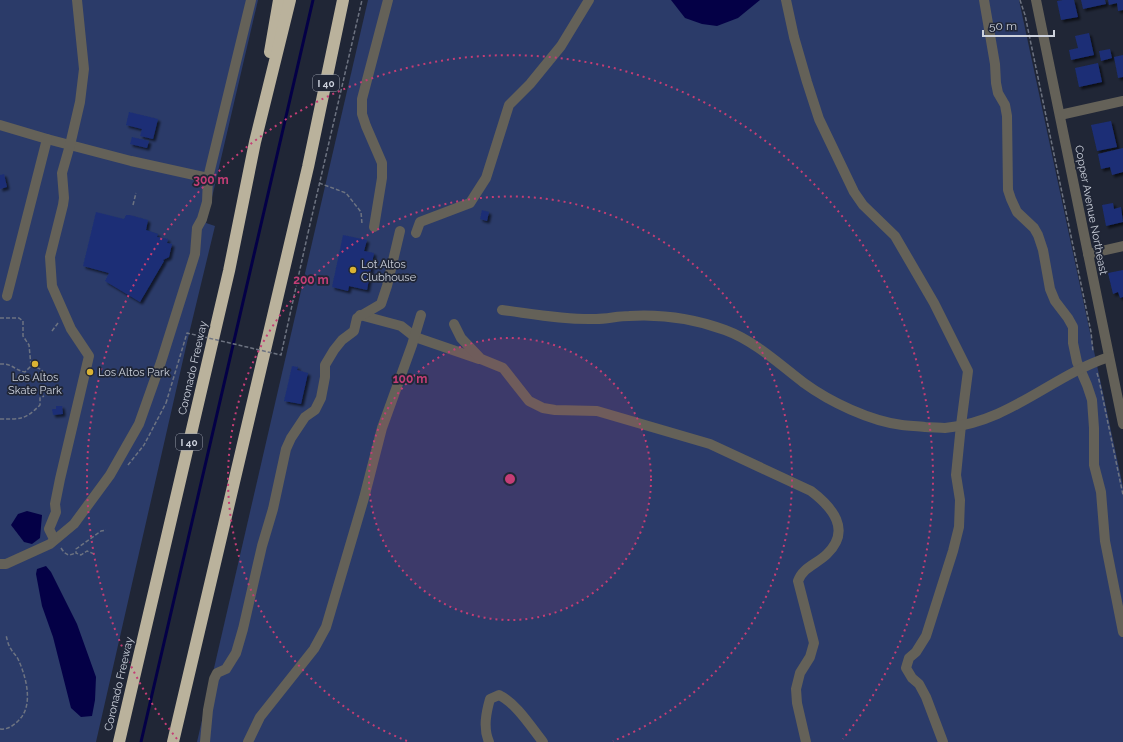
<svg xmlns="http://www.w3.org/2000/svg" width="1123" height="742" font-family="Raleway,sans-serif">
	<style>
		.green { fill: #2b3b69 }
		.water { fill: #040046 }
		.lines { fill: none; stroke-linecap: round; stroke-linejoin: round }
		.stream { stroke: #040046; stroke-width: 3 }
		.building { fill: #1c2f76; filter: url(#shadow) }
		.path { stroke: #6d7381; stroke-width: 1.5; stroke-dasharray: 4 2; stroke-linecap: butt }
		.minor { stroke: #646158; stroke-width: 10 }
		.highway { stroke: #bab29c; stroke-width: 12 }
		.path-bridge { stroke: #6d7381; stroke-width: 1.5; stroke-dasharray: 4 2; stroke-linecap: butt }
		.ring { fill: none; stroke: #c43d75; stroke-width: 2; stroke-dasharray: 2 4 }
		.poi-dot { fill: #dab333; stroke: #202636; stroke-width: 1.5 }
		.labels { text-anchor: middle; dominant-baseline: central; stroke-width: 3.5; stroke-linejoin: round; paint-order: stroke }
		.shield { fill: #202636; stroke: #999eab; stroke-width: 1 }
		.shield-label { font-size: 10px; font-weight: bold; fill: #cdd2dd }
		.street-label { font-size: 11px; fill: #cdd2dd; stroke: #202636 }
		.poi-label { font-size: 11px; fill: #cdd2dd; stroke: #202636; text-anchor: start }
		.centre { fill: #c43d75; stroke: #202636; stroke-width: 2 }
		.ring-label { font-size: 12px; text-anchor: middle; font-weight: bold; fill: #c43d75; stroke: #202636; stroke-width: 3.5; stroke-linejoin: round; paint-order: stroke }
	</style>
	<defs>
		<filter id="shadow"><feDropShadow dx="2.5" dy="2.5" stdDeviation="1" flood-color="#0009"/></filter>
	</defs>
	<rect width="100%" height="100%" fill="#202636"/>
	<!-- green -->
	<g class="green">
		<path d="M0 0H258L206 223 215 226 188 338 96 742H0Z"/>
		<path d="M368 0H1019L1123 487V742H197Z"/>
	</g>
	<!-- water -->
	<g class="water">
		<path d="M671 0H760L738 18 717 26 702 24 685 18Z"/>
		<path d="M27 511 42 515 40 538 32 544 24 542 11 525 18 514Z"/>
		<path d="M46 566 51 572 77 624 96 677 95 700 92 716 81 717 71 708 53 637 42 606 36 574 37 569Z"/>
	</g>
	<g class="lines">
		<!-- stream -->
		<path class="stream" d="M141 742 313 0"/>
	</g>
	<!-- building -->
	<g class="building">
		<path d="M1063 0H1074L1078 17 1061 20 1057 1Z"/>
		<path d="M1081 0H1105L1106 4 1083 9Z"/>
		<path d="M1108 0H1123V10L1118 11 1117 3 1109 5Z"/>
		<path d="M1089 33 1094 55 1071 60 1069 50 1078 48 1075 36Z"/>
		<path d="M1110 49 1112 58 1101 61 1099 51Z"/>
		<path d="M1123 55V77L1118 78 1114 57Z"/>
		<path d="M1098 63 1102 82 1079 87 1075 68Z"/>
		<path d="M129 112 158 119 153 139 140 136 142 129 126 125Z"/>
		<path d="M1111 121 1117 147 1097 151 1091 125Z"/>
		<path d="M132 137 149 141 147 148 130 144Z"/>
		<path d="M1123 148V172L1112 175 1110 167 1101 169 1098 154Z"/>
		<path d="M4 174 7 187 0 189V175Z"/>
		<path d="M1113 203 1114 209 1121 207 1123 222 1106 226 1102 205Z"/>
		<path d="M482 210 489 212 487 221 480 219Z"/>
		<path d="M96 212 124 219 126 215H130L148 220 146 230 158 234 157 237 168 239 167 243 172 244 169 257 163 260 164 261 140 302 105 281 109 273 83 266Z"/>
		<path d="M343 235 367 240 364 251 374 253 367 290 349 286 348 291 332 287Z"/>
		<path d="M1123 270V297L1120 298 1118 292 1113 294 1108 273Z"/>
		<path d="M292 366 298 367 297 370 308 373 301 404 284 401Z"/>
		<path d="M56 406H62L63 414 53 415 52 409H56Z"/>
	</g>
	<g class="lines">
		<!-- path -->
		<g class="path">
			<path d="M1020 0 1025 15 1091 332 1093 352"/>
			<path d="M319 183 346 193 361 212 362 224"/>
			<path d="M133 205 136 193"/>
			<path d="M308 233 362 0"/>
			<path d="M0 318H19L23 321V336L29 345 31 366 25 372C14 370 12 363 0 364"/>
			<path d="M52 331 58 323"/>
			<path d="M31 366H34L42 370 45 378"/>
			<path d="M1097 373 1099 380 1123 495"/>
			<path d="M0 419C21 419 25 420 40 405V398L44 396"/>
			<path d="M128 465 144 445 166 403"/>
			<path d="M61 548C65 554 68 557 75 553"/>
			<path d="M94 554 87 551 81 555 76 553V549L101 531 106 530"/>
			<path d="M0 729C8 730 14 725 19 720 34 705 26 676 18 659 16 655 13 653 11 649 8 645 7 639 6 635"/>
		</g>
		<!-- minor -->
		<g class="minor">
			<path d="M786 0 794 37 807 82 819 119 854 192 863 205 895 236 934 303 968 371 961 425 956 475 960 500 959 527 953 551 926 636 916 652 909 658 906 668 912 678 919 684 926 697 943 742"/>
			<path d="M984 0 995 64 996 83 998 93 1005 105 1007 116 1008 190 1011 199 1017 212 1034 228 1038 235 1043 250 1050 289 1055 301 1068 318 1073 327V343L1077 362 1087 385 1092 400 1094 428V465L1101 492 1105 541 1123 632"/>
			<path d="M1036 0 1123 424"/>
			<path d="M1060 115 1123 101"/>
			<path d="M0 125 47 139 131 161 208 178 207 202 202 219 197 228 195 254 161 362 139 424 110 475 74 524 50 544 6 564H0"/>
			<path d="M208 178 251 0"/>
			<path d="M374 227 382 178V163L366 126 362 114V99L388 0"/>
			<path d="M416 233 420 222 470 203 486 178 509 105 530 84 561 46 589 0"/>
			<path d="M1088 254 1123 246"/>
			<path d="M7 296 47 139"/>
			<path d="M502 310C533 314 565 320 596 319 607 319 618 316 629 316 662 314 695 319 725 330 755 341 779 364 804 383 830 402 870 421 902 425 910 426 918 426 925 427 932 427 939 428 945 428 1010 422 1051 376 1109 357"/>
			<path d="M360 315 401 326 415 337 479 359"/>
			<path d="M454 324 461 338 481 359 503 368 529 401 543 408 555 410 597 411 710 444 811 491C832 507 852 530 827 554 817 564 803 567 798 581L814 643 810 657 800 673 796 689 797 703 806 742"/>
			<path d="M53 537 49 529 56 512 55 504 60 479 89 356 71 329 52 286 50 257 63 205 64 198 62 173 70 145 80 102 84 69 77 0"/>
			<path d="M205 742 208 710 214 679 217 673 226 669 236 653 243 629 262 546 273 509 286 449 291 438 305 417 315 410 321 398 325 377V365L334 350 342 340 354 331 357 318 381 304 387 286 400 231"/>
			<path d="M248 742 260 717 314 649 326 627 364 498 382 428 412 345 421 315"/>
			<path d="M489 742C483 728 486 713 490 699L499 695C516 703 531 727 543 742"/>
		</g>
		<!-- highway -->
		<g class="highway">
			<path d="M270 52 279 0"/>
			<path d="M119 742 229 271 255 142 290 0"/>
			<path d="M173 742 308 167 343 0"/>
		</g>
		<!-- path-bridge -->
		<path class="path-bridge" d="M166 403 187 333 281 355 308 233"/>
	</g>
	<!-- distance rings -->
	<circle cx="510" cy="479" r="141" fill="#c43d75" fill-opacity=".12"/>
	<g class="ring">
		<circle cx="510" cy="479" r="141"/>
		<path d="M407 741A282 282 0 1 1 613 741"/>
		<path d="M177 739A423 423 0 1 1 843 739"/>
	</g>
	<!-- markers -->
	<g class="poi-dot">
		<circle cx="353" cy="270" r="4"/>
		<circle cx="35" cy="364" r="4"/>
		<circle cx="90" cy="372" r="4"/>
	</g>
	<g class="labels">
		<!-- shield labels -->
		<g class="shield">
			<rect x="313" y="75" width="26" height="16" rx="3"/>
			<rect x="176" y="434" width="26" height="16" rx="3"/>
		</g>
		<g class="shield-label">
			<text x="326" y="83">I 40</text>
			<text x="189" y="442">I 40</text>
		</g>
		<!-- street labels -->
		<g class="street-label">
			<text transform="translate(1091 210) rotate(79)">Copper Avenue Northeast</text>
			<text transform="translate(193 368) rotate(-77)">Coronado Freeway</text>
			<text transform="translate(119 684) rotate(-77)">Coronado Freeway</text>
		</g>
		<!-- poi labels -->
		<g class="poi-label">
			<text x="361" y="264">Lot Altos<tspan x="361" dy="13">Clubhouse</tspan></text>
			<text x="98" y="372">Los Altos Park</text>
			<text x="35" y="377" text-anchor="middle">Los Altos<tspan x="35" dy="13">Skate Park</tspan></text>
		</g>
	</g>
	<circle cx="510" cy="479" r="6" class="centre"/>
	<g class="ring-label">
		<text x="211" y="184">300 m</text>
		<text x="311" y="284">200 m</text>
		<text x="410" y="383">100 m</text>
	</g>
	<!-- scale -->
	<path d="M983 30v6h71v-6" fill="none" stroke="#cdd2dd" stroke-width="2"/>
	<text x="989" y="30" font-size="12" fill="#cdd2dd" stroke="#202636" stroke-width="3" paint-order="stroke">50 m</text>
</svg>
